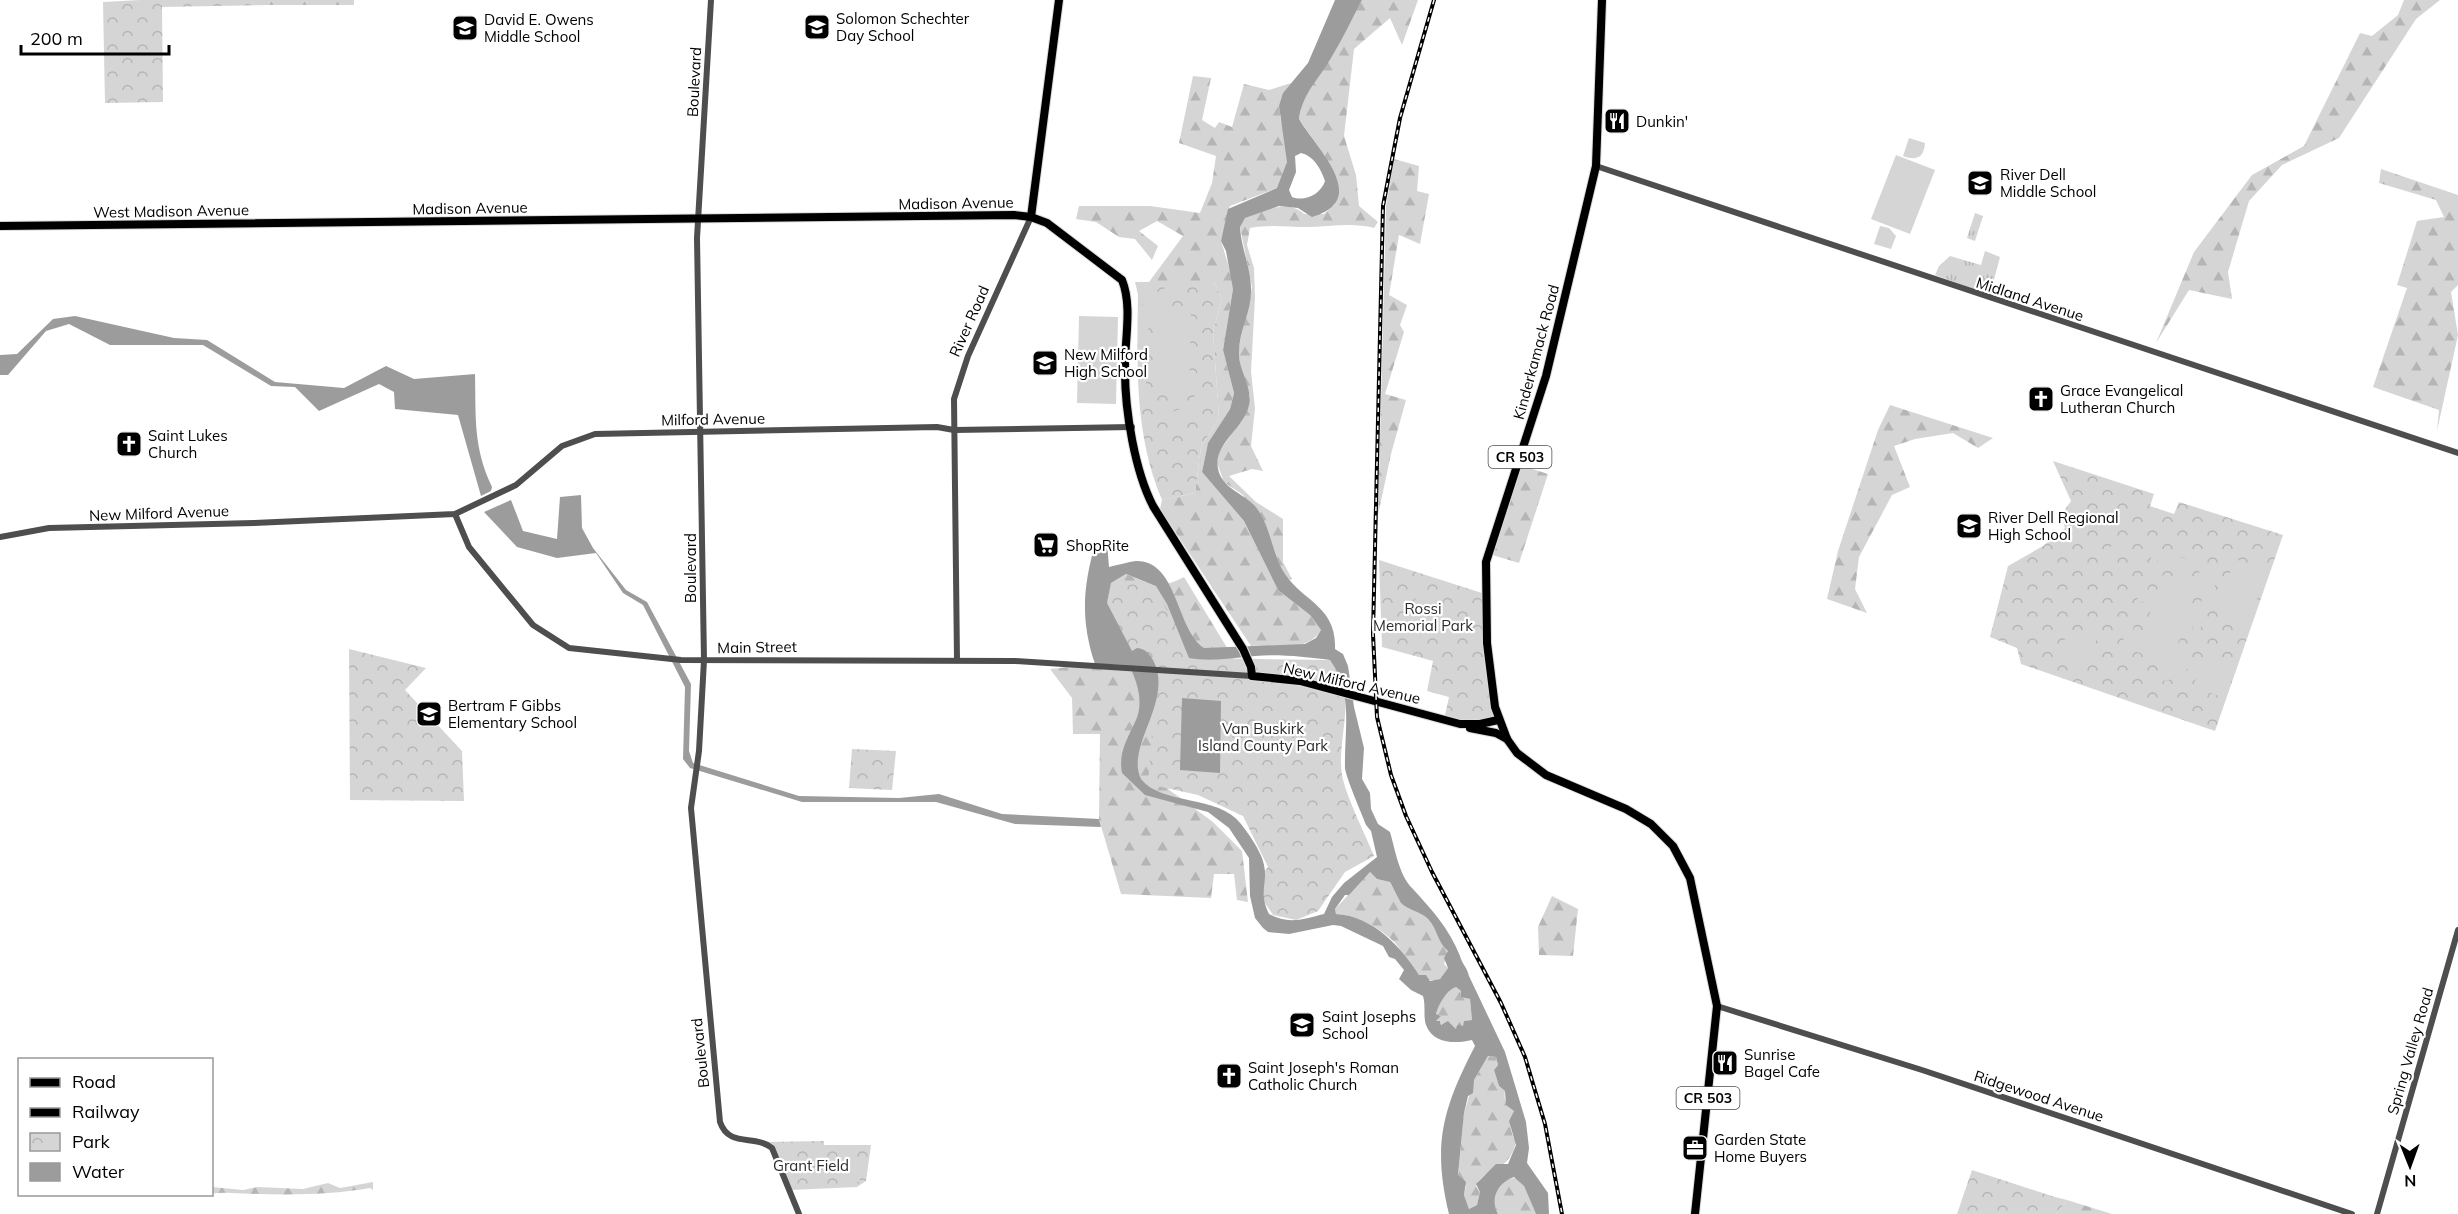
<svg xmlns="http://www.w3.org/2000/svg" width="2458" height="1214" font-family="Mulish,sans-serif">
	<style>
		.grass { fill: url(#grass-tufts) }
		.forest { fill: url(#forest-firs) }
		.park { fill: url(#park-crowns) }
		.garden { fill: #d5d5d5; fill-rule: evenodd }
		.water { fill: #9c9c9c; fill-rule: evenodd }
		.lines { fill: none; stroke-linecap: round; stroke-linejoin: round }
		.major-casing { stroke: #dbdbdb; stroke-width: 10 }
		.minor { stroke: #4e4e4e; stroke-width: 6 }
		.major { stroke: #000; stroke-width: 8 }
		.rail-casing { stroke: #000; stroke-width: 4 }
		.rail { stroke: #fff; stroke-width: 1.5; stroke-dasharray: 4.5; stroke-linecap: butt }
		.labels { text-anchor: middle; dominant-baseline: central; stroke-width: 4.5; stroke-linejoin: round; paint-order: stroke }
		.shield { fill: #fff; stroke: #4c4c4c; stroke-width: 1.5 }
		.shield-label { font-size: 14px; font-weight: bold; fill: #000 }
		.poi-label { font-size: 15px; fill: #000; stroke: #fff; text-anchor: start }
		.street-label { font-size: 15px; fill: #000; stroke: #fff }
		.park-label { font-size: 15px; fill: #2c2c2c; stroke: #fff }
	</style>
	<defs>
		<pattern id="grass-tufts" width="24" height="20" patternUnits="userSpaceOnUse" patternTransform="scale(1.5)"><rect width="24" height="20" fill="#d5d5d5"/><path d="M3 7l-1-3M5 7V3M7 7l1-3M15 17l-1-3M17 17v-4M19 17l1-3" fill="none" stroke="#b5b5b5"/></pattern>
		<pattern id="forest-firs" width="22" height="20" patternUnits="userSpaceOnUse" patternTransform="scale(1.5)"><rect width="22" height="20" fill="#d5d5d5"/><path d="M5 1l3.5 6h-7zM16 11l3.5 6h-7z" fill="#b5b5b5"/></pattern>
		<pattern id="park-crowns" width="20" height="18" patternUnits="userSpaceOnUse" patternTransform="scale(1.5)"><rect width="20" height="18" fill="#d5d5d5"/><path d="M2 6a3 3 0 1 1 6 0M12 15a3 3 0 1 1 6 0" fill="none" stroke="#b5b5b5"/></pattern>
	</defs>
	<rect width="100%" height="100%" fill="#fff"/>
	<!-- grass -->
	<g class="grass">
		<path d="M1975 213 1983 216 1975 241 1967 238Z"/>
		<path d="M1985 251 2000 257 1990 295 1935 275 1939 266 1950 256 1981 265Z"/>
	</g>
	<!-- forest -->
	<g class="forest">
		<rect x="269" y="0" width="85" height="5"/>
		<path d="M1362 0H1418L1402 45 1390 18 1354 49 1344 136 1356 175 1359 206 1378 222 1374 228C1352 222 1329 227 1307 227 1287 227 1270 224 1250 228L1247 245 1254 268 1255 298 1251 372 1255 408 1251 446 1263 471 1252 469 1229 476 1256 502 1283 519V562L1292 579 1288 580 1243 495 1224 482 1217 463 1219 452 1245 415 1250 396 1242 374 1238 351 1252 287 1240 227 1244 218C1263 212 1287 198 1304 214H1324L1335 204 1325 156 1299 119 1301 105 1307 93 1332 56Z"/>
		<path d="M2404 0H2440L2416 19 2339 138 2282 165 2249 201 2228 272 2232 299 2189 290 2156 343 2194 252 2252 175 2304 146 2360 33 2372 36 2398 15Z"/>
		<path d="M1193 76 1211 78 1202 120 1215 128 1219 122 1232 127 1244 84 1269 90 1291 83C1266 114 1291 130 1287 161 1286 170 1281 180 1277 188L1230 206 1221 241 1232 277 1233 289 1223 350 1234 393 1230 409 1208 443 1202 472 1244 521 1278 590 1310 615 1321 630C1306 654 1275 644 1251 646L1160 509 1162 500 1195 493 1201 447 1219 418 1213 332 1222 299 1214 282H1149L1183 236 1157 221 1139 231 1158 246 1152 260 1135 239 1119 237 1096 222 1076 219 1079 206H1150L1200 213 1212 183 1216 156 1179 143Z"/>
		<path d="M1394 159 1419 166 1417 191 1429 194 1420 244 1399 235 1389 295 1407 305 1400 325 1404 332 1385 394 1406 400 1391 454 1378 515 1386 206Z"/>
		<path d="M2381 169 2458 195V285L2451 292 2458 335 2437 431 2439 410 2373 387 2407 288 2397 285 2417 221 2444 217 2436 200 2379 183Z"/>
		<path d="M1890 405 1993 438 1978 448 1953 433 1915 439 1894 446 1910 487 1892 495 1859 557 1855 589 1867 613 1827 599 1838 551 1878 430Z"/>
		<path d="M1517 464 1548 474 1519 563 1489 554Z"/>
		<path d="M1126 574C1151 584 1159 590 1184 577L1243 674 1168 789 1213 822 1242 851 1248 902 1237 900 1234 874H1214L1211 898 1121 894 1099 819 1100 734H1073L1072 698 1050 669 1095 664 1111 583Z"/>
		<path d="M1370 872 1377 879 1390 882C1398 901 1414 905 1427 918 1437 928 1440 940 1448 951L1444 964 1448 968 1440 979C1415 987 1407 953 1392 940 1379 927 1354 915 1336 914L1335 909Z"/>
		<path d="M1552 896 1578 909 1573 956 1539 955 1538 927Z"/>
		<path d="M1456 987 1461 991 1463 997 1470 999 1472 1020 1465 1021 1463 1026 1457 1024 1459 1027 1456 1029 1449 1022 1442 1025 1440 1021H1436L1441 1016 1436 1014C1437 1006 1446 989 1456 987Z"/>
		<path d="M1488 1056 1496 1057 1498 1065 1494 1070 1499 1086 1505 1091C1503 1101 1508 1105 1514 1111 1509 1122 1510 1132 1516 1142 1508 1175 1488 1163 1476 1186L1480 1192 1477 1205 1469 1209 1464 1195 1466 1186 1458 1176 1464 1113 1474 1080Z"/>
		<path d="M1516 1178 1524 1186 1536 1214H1498C1490 1200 1498 1177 1516 1178Z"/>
		<path d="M373 1182V1190L370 1188C324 1196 278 1195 231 1193 219 1192 206 1195 194 1195L212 1194V1187L243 1190 257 1187 303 1189 328 1183 340 1188Z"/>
		<path d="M2067 1200 2112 1214H2056Z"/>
	</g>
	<!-- park -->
	<g class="park">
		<path d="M140 0H269V5L162 7 163 102 105 103 103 2Z"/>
		<path d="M1135 282H1214L1222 299 1213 332 1219 418 1201 447 1195 493 1162 500C1134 434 1137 364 1138 294Z"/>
		<path d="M2053 461 2154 494 2150 506 2174 514 2179 502 2283 535 2215 731 2021 664 2017 648 1990 637 2008 566 2043 546 2065 528 2061 515 2071 501Z"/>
		<path d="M1379 560 1485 594 1498 720 1487 723 1444 720 1449 697 1427 691 1433 661 1382 647Z"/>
		<path d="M1111 583 1155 586 1190 658 1330 660C1360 691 1336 737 1342 775 1345 794 1366 836 1374 856L1345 872 1318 911 1296 920 1273 915 1257 891 1261 875 1268 867 1243 816 1198 795 1148 784 1156 681 1132 652 1107 603Z"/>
		<path d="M349 649 426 668 405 690 462 751 464 801 350 800Z"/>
		<path d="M852 749 896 751 892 790 849 788Z"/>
		<path d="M824 1141V1145H871L866 1181 857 1187 790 1190 778 1157 763 1142Z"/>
		<path d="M1972 1170 2055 1197 2067 1200 2056 1214H1957Z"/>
	</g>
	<!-- garden -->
	<g class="garden">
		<path d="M1909 138 1925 143C1924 158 1916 161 1903 156Z"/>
		<path d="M1896 155 1935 170 1910 234 1871 219Z"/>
		<path d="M1880 226 1889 228 1896 236 1891 249 1874 244Z"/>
		<path d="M1165 288C1185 287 1199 298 1202 317L1201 410C1192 409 1191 412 1183 416 1165 424 1148 412 1141 395L1143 296H1151ZM1171 293C1182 293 1192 300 1196 311 1200 323 1198 385 1194 398L1187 407 1171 412 1155 406 1146 390 1149 310 1160 296Z"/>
		<path d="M1154 312 1191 313 1189 395 1153 394Z"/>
		<path d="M1079 316 1118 317 1116 404 1077 403Z"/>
		<path d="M2124 534 2134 538 2128 556 2110 551 2113 539Z"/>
		<path d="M2153 553 2159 555 2157 563C2179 552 2200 557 2210 581L2214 572 2219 573 2181 686 2175 684 2178 676C2156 688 2136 678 2124 658L2121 666 2115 664ZM2172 563C2220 560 2201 607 2192 632 2189 643 2186 658 2178 666 2173 672 2166 675 2158 675 2142 676 2130 660 2130 645 2130 632 2148 581 2157 572 2161 567 2166 565 2172 563Z"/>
		<path d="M2235 559 2267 571 2249 622 2216 611Z"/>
		<path d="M2163 575 2198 586 2171 663 2137 652Z"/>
		<path d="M1434 592 1440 594 1438 616H1423L1415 607 1416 594Z"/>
		<path d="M2080 631 2092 634 2097 638 2088 665 2061 657 2064 640Z"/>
		<path d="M2204 655 2237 666 2225 698 2193 687Z"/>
		<path d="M796 1159 814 1161 812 1169 799 1177 797 1166 794 1163Z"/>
		<path d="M848 1162 859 1164 860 1182 844 1181 841 1169Z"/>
	</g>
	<!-- water -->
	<g class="water">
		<path d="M1335 0H1362C1352 19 1342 40 1331 58 1319 79 1302 94 1299 119 1316 148 1372 200 1312 217L1298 208 1279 206 1245 218 1240 227C1241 248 1251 268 1251 289 1252 310 1239 331 1239 352 1238 370 1253 387 1249 405 1243 432 1206 447 1221 477 1228 490 1245 495 1255 506 1270 524 1271 549 1282 569 1299 601 1337 604 1335 649L1343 654 1348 666 1354 707 1364 748 1362 779 1370 793 1371 809 1378 824 1390 832C1395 849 1399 875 1412 888 1432 910 1449 928 1460 956 1462 964 1467 967 1469 976L1505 1052 1526 1122 1529 1148 1527 1163 1548 1193 1549 1214H1536L1524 1186 1514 1177C1497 1183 1490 1199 1498 1214H1449C1432 1144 1443 1108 1475 1046L1472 1040C1456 1044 1433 1044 1426 1025 1423 1016 1426 1006 1423 996L1411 990 1399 979 1404 970 1395 959 1389 957 1383 946 1341 926 1333 925 1289 934 1268 932 1263 928 1255 918 1250 896 1249 858 1229 828 1208 812 1145 795 1122 773C1118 752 1128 738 1136 720 1144 702 1137 681 1129 665L1095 664C1080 619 1083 586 1096 541L1107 543 1109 567C1118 565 1128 562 1136 561 1178 560 1176 630 1204 648L1305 644 1316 638 1321 630 1310 615 1278 590 1244 521 1202 472 1208 443 1230 409 1234 393 1223 350 1233 289 1226 251 1221 241 1228 209 1277 188 1287 162 1279 106 1283 93 1308 63ZM1301 153C1314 156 1321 169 1325 181 1321 194 1305 202 1292 197L1289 190 1296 172 1295 156ZM1126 574 1156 586 1167 604 1189 658C1211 662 1233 658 1255 656 1279 654 1306 657 1330 660 1354 693 1344 731 1345 768 1346 778 1362 814 1366 825L1371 831 1377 857 1344 883 1332 897 1324 914C1304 919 1288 925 1269 914 1258 891 1268 885 1264 865 1262 853 1249 834 1241 824 1218 794 1162 806 1141 779 1125 746 1173 702 1154 662 1150 654 1146 649 1137 648L1132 651 1107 603 1111 583ZM1370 872 1377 879 1390 882 1401 903C1410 911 1420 911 1428 919 1438 929 1437 942 1448 951L1444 958 1448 968 1440 979 1430 981 1426 975H1419C1401 947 1373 916 1336 914L1335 909 1345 895H1349ZM1456 987 1461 991V997L1470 999 1472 1020 1464 1021 1463 1026 1458 1024 1456 1029 1448 1021 1441 1025 1440 1021H1436L1441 1016 1436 1014C1438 1006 1446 990 1456 987ZM1488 1056 1496 1057 1498 1065 1494 1070 1499 1086 1505 1091 1506 1105 1514 1111 1509 1121 1516 1145 1508 1164H1496L1476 1184 1480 1192 1477 1205 1469 1209 1464 1195 1466 1182 1458 1175 1464 1113 1468 1096 1473 1093 1474 1080Z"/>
		<path d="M75 316 174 338 207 340 275 382 344 388 386 366 414 379 475 374C476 417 473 447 492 487L491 491 481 496 458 415 395 409 394 392 379 384 319 411 295 387 271 386 203 345H110L69 324 46 331 8 375H0V355L17 354 53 319Z"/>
		<path d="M581 495 582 528 593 548 626 590 647 602 691 684 689 751 693 763 799 796 899 798 939 794 1002 814 1099 819 1101 827 1015 824 936 802H802L690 768 683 759 685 687 643 605 623 593 596 553 557 558 517 547 484 512 511 500 523 531 557 539 560 497Z"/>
		<path d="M1182 698 1221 701 1220 773 1180 770Z"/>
	</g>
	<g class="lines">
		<!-- major casing -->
		<g class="major-casing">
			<g id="major">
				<path d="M1602 0 1596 166 1546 376 1486 562 1487 643 1495 707 1507 739 1517 753 1546 775 1626 809 1651 824 1673 846 1690 878 1717 1006 1695 1214"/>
				<path d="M1031 217 1059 0"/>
				<path d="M0 226 1014 215 1031 217 1047 223 1122 280C1133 307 1124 343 1125 371 1125 412 1135 471 1153 506L1243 649 1251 667 1252 676 1300 681 1460 724H1480L1498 720"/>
				<path d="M1470 728 1496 733 1507 739"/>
			</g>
		</g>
		<!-- minor -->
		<g class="minor">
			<path d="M711 0 697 238 704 660 699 751 691 808 720 1122C729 1148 755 1134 772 1148L799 1214"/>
			<path d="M1596 166 2458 453"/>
			<path d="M455 514 469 547 533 625 569 648 681 660 1015 661 1252 676"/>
			<path d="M0 537 49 528 254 523 455 514 516 485 562 446 595 434 937 427 954 430 1132 427"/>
			<path d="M957 660 954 399 968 356 1031 217"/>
			<path d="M1717 1006 1922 1070 2352 1214"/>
			<path d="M2377 1214 2458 930"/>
		</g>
		<!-- major -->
		<use href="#major" class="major"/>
		<!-- rail casing -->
		<g class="rail-casing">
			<path id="rail" d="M1434 0 1400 118 1383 206 1373 634 1377 717 1391 775 1406 816 1432 872 1501 1003 1525 1057 1545 1124 1562 1214"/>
		</g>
		<!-- rail -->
		<use href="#rail" class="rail"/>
	</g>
	<!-- icons -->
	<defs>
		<g id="school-square" transform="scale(1.35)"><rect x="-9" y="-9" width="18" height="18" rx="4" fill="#000" stroke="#fff"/><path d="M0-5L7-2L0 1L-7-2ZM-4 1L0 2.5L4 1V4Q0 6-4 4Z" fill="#fff"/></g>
		<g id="restaurant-square" transform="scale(1.35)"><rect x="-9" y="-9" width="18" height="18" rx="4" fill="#000" stroke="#fff"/><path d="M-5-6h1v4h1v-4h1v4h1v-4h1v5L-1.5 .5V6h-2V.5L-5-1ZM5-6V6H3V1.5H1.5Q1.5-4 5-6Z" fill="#fff"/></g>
		<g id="church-square" transform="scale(1.35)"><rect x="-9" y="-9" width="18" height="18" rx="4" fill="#000" stroke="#fff"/><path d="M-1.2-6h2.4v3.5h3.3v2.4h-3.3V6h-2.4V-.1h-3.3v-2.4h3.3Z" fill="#fff"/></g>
		<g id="supermarket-square" transform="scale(1.35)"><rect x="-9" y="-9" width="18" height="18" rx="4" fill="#000" stroke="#fff"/><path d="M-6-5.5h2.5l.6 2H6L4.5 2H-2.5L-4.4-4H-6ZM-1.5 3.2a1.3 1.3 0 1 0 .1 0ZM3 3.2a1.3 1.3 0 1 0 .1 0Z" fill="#fff"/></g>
		<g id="office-square" transform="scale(1.35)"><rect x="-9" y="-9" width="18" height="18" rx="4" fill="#000" stroke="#fff"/><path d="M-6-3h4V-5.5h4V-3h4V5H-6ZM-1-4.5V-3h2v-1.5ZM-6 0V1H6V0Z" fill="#fff"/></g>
	</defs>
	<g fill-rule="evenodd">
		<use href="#school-square" x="817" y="27"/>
		<use href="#school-square" x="465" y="28"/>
		<use href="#restaurant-square" x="1617" y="121"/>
		<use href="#school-square" x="1980" y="183"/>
		<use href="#school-square" x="1045" y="363"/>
		<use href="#church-square" x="2041" y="399"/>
		<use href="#church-square" x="129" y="444"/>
		<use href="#school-square" x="1969" y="526"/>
		<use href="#supermarket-square" x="1046" y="545"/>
		<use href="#school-square" x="429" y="714"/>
		<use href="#school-square" x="1302" y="1025"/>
		<use href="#restaurant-square" x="1725" y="1063"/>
		<use href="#church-square" x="1229" y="1076"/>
		<use href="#office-square" x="1695" y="1148"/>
	</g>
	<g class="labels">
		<!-- shield labels -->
		<g class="shield">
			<rect x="1488.5" y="446" width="63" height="22" rx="4.5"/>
			<rect x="1676.5" y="1087" width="63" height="22" rx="4.5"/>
		</g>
		<g class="shield-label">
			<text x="1520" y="457">CR 503</text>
			<text x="1708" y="1098">CR 503</text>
		</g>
		<!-- poi labels -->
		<g class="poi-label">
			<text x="836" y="18">Solomon Schechter<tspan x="836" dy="17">Day School</tspan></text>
			<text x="484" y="19">David E. Owens<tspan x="484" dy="17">Middle School</tspan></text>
			<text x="1636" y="121">Dunkin'</text>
			<text x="2000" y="174">River Dell<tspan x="2000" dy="17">Middle School</tspan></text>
			<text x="1064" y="354">New Milford<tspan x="1064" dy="17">High School</tspan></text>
			<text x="2060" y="390">Grace Evangelical<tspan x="2060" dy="17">Lutheran Church</tspan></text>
			<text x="148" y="435">Saint Lukes<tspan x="148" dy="17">Church</tspan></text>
			<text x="1988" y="517">River Dell Regional<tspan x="1988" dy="17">High School</tspan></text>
			<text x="1066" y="545">ShopRite</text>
			<text x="448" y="705">Bertram F Gibbs<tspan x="448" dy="17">Elementary School</tspan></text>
			<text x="1322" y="1016">Saint Josephs<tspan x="1322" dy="17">School</tspan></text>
			<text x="1744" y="1054">Sunrise<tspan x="1744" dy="17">Bagel Cafe</tspan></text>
			<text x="1248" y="1067">Saint Joseph's Roman<tspan x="1248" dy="17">Catholic Church</tspan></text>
			<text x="1714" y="1139">Garden State<tspan x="1714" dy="17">Home Buyers</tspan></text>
		</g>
		<!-- street labels -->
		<g class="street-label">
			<text transform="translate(694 82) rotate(-87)">Boulevard</text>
			<text transform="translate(956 203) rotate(-1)">Madison Avenue</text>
			<text transform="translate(470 208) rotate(-1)">Madison Avenue</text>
			<text transform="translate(171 211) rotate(-1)">West Madison Avenue</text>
			<text transform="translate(2030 299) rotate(18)">Midland Avenue</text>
			<text transform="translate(969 321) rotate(-66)">River Road</text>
			<text transform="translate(1536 352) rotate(-75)">Kinderkamack Road</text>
			<text transform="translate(713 419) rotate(-1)">Milford Avenue</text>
			<text transform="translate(159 513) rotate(-2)">New Milford Avenue</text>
			<text transform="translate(690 568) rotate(-90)">Boulevard</text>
			<text transform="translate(757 647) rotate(-1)">Main Street</text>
			<text transform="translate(1352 683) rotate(13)">New Milford Avenue</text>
			<text transform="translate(2410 1051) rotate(-74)">Spring Valley Road</text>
			<text transform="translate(700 1053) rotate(-96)">Boulevard</text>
			<text transform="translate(2039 1096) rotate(18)">Ridgewood Avenue</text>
		</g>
		<!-- park labels -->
		<g class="park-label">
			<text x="1423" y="608">Rossi<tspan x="1423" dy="17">Memorial Park</tspan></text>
			<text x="1263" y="728">Van Buskirk<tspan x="1263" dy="17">Island County Park</tspan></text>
			<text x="811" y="1165">Grant Field</text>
		</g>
	</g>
	<!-- legend -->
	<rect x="18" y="1058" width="195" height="138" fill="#ffffff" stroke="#999999" stroke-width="1.5"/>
	<rect x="30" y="1078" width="30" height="9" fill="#000000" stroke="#999999" stroke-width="1.5"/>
	<text x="72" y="1088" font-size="18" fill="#000000">Road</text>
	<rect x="30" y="1108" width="30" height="9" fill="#000000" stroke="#999999" stroke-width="1.5"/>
	<text x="72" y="1118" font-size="18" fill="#000000">Railway</text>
	<rect x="30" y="1133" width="30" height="18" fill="url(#park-crowns)" stroke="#999999" stroke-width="1.5"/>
	<text x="72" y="1148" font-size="18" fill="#000000">Park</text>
	<rect x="30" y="1163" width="30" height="18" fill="#9c9c9c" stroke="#999999" stroke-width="1.5"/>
	<text x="72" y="1178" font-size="18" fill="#000000">Water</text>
	<!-- north arrow -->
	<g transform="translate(2410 1166) rotate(179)" stroke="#ffffff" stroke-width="4.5" paint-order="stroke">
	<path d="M0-4.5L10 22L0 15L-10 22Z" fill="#000000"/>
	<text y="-9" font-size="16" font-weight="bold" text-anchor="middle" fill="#000000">N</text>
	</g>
	<!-- scale -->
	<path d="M21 45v9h148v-9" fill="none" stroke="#000000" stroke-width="3"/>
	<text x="30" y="45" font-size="18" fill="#000000" stroke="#ffffff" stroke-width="4.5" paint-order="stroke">200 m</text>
</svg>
